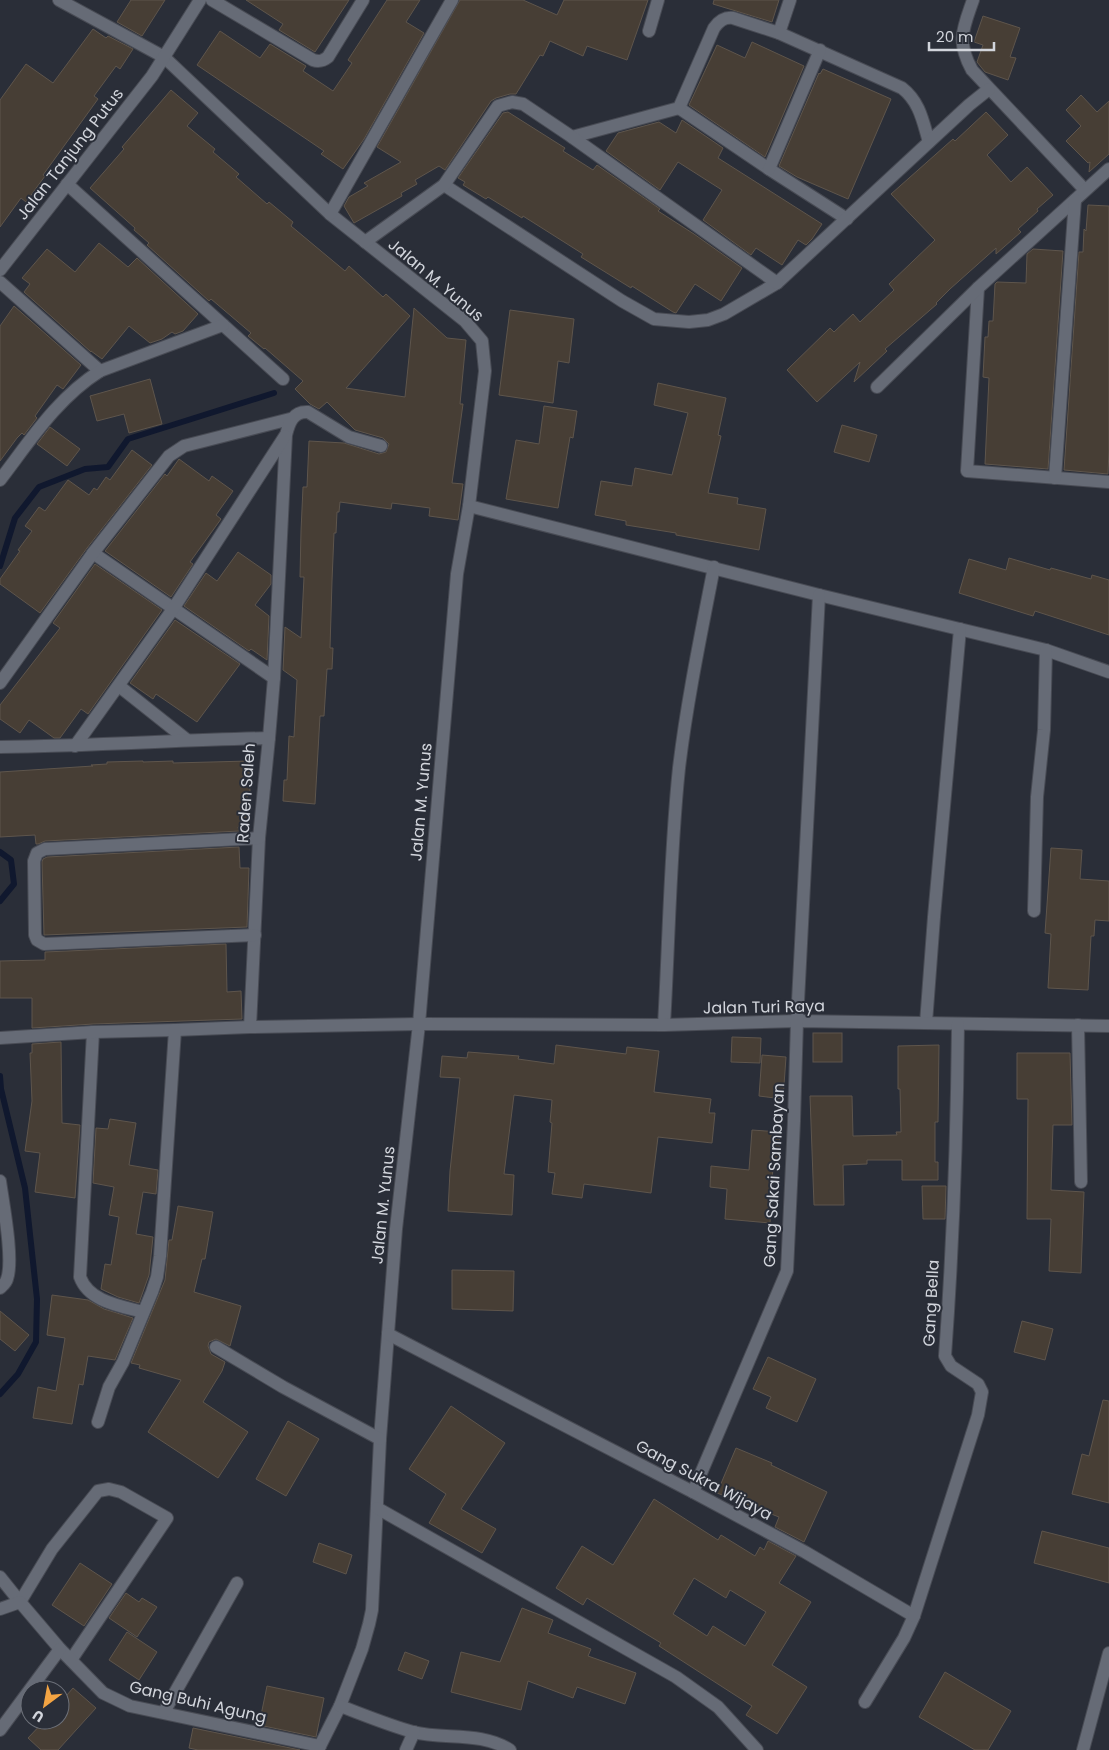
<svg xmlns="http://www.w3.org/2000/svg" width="1109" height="1750" font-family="Poppins,sans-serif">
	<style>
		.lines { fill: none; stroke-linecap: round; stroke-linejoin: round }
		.stream { stroke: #10182e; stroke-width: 6 }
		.building { fill: #473e35; stroke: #5e554c; fill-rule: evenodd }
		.minor-casing { stroke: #484b54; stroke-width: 14 }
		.minor { stroke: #666b76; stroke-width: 12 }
		.labels { text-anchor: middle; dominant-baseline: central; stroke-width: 4; stroke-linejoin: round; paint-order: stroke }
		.street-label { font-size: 16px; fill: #d2d5dc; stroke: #2a2e38 }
	</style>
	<rect width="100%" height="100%" fill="#2a2e38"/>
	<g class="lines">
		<!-- stream -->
		<g class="stream">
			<path d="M0 566 15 518 39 487 85 469 108 467 128 439 274 393"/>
			<path d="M0 852 11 860 14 884 0 901"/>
			<path d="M0 1076 1 1089 25 1188 37 1299 36 1342 18 1374 0 1394"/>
		</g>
	</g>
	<!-- building -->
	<g class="building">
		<path d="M131 0H165L142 36 117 22Z"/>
		<path d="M246 0H349L315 52 279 30 283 24Z"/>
		<path d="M387 0H420L406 22 424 33 364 139 343 169 321 154 324 151 197 65 220 31 260 58 270 44 306 66 303 71 333 91 352 63 348 60Z"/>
		<path d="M460 0H523L557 15 564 0H648L627 60 587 46 583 56 550 41 543 56 540 55 516 94H510L496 98 491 101 445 170 439 166 415 180 417 184 401 193 402 196 354 223 344 206 349 197 368 186 364 183 401 162 377 147Z"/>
		<path d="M714 0H779L772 22 713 4Z"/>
		<path d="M983 16 1020 28 1010 57 1016 58 1008 80 985 72 977 62 983 45 974 42Z"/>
		<path d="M93 29 106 38 108 36 133 49 120 69 116 66 94 96 98 99 43 175 45 176 26 202 21 198 0 227V100L26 64 53 83Z"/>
		<path d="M752 42 804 66 765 157 689 105 717 45 745 58Z"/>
		<path d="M823 69 891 99 848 199 797 177 779 166 819 73 820 74Z"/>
		<path d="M171 90 198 113 187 126 215 149 213 152 239 174 236 177 267 204 269 202 293 222 291 226 345 271 349 266 383 297 386 294 410 316 346 388 405 397 414 308 447 338 466 340 460 404H463L452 483 463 484 458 520 429 516 430 508 392 503 391 509 340 502 339 512H337L336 533H334L332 581 330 648H333L332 669H327L324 716H320L315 804 283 801 284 780H287L289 736 294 737 297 680 283 670 285 627 301 638 304 577H300L301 531 303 487H307L309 441 344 443 379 454 386 452 389 444 383 438 355 430 327 402 319 409 310 404 295 389 303 381 265 348 264 349 248 336 251 333 211 299 209 301 147 245 149 243 134 230 135 228 90 188 124 149 122 147Z"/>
		<path d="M1081 95 1097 112 1109 101V154L1089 172 1090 162 1088 163 1066 141 1081 126 1066 110Z"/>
		<path d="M508 112 565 148 563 151 593 170 597 165 660 209 658 211 694 234 742 268 721 301 695 284 676 313 673 312 632 286 631 288 581 257 583 254 523 216 522 218 488 197 486 199 463 185 465 182 458 178 503 113Z"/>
		<path d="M986 112 1008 135 987 155 1011 182 1027 167 1053 195 1037 209 1038 211 1018 229 1021 232 996 254V248L950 289 936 303 937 304 885 349 887 351 854 382 860 362 817 402 787 370 830 328 834 332 853 314 860 322 894 290 889 284 935 240 891 194 953 139 955 141Z"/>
		<path d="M682 120 723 148 718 158 822 224 812 239 806 245 798 240 782 265 756 248 751 255 703 220 722 190 678 162 660 190 606 151 618 133 659 122 676 133Z"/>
		<path d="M1088 205 1109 206V449L1108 474 1064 470 1079 252H1083L1084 229 1086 231Z"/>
		<path d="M99 243 128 267 137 258 198 314 183 331 175 334 172 332 162 339 150 343 129 326 102 359 91 351V352L24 292 30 284 22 278 47 249 75 272Z"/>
		<path d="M1033 249 1063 251 1048 469 985 464 989 378 983 377 985 337H988L989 321H993L995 284 997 282 1026 283 1027 254Z"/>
		<path d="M14 306 81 365 63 389 57 385 35 416 37 418 24 435 22 433 17 438 0 461V326Z"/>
		<path d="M510 310 574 319 569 363 558 361 553 403 499 395Z"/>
		<path d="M150 379 162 424 129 433 124 414 97 421 90 396Z"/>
		<path d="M658 383 726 398 718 435 721 436 708 493 738 498 737 504 766 509 759 550 676 535V533L626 525V521L595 515 601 481 632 486 635 468 672 475 688 413 654 405Z"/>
		<path d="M544 406 577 411 573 438 570 437 558 508 506 499 516 440 539 444Z"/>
		<path d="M842 425 877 435 869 462 834 452Z"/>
		<path d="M50 427 80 449 67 466 37 444Z"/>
		<path d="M132 450 152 465 87 548 40 613 0 584V579L20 551 18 550 32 531 25 526 39 507 45 511 68 480 89 495 94 488 97 490 106 477 110 480Z"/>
		<path d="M179 459 209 481 212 476 233 491 216 515 221 519 190 562 193 564 171 597 105 551 165 474 167 476Z"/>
		<path d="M238 552 271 575V584L255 605 269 616 267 660 251 649 249 651 184 606 206 573 217 581Z"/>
		<path d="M1009 558 1050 570 1051 568 1091 579 1092 575 1109 580V635L1035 611 1033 616 959 593 969 559 1006 570Z"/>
		<path d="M95 564 162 610 88 714 81 709 60 738H54L29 720 20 733 0 719V705L60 628 53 623Z"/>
		<path d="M175 620 240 664 197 722 156 694 153 699 130 683Z"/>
		<path d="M143 761V762L173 761V763L249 761 250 792H247L249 826 238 827 239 831 45 841 38 844H36L35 835 0 837V772L93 766 91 765 107 764V762Z"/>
		<path d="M239 847 240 868H249L247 927 44 935 42 862 43 859 47 857Z"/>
		<path d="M1051 848 1082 850 1080 879 1109 881V921L1095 920 1094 936H1091L1088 990 1048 988 1051 934 1045 933Z"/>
		<path d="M226 944 227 992 241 991 242 1019 93 1024 32 1028V998H0V961L45 960V952Z"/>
		<rect x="813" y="1033" width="29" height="29"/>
		<path d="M732 1037 761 1038 760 1063 731 1062Z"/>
		<path d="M61 1042 62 1123 80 1125 75 1198 35 1192 40 1153 25 1151 32 1101 30 1053H32V1044Z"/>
		<path d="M556 1045 626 1054 627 1047 659 1051 654 1092 711 1099 709 1113H715L712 1143 658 1137 651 1193 584 1184 582 1198 552 1194 555 1173 548 1172 552 1123 550 1122 552 1100 514 1095 504 1174 514 1175 512 1215 448 1211 450 1171 460 1078 440 1077 442 1056 467 1058 468 1052 519 1056 518 1059 554 1064Z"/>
		<path d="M939 1045 938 1122H935V1162H938V1180H902V1160H867V1164L843 1165 844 1205H814L810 1096H852L853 1136 897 1135 896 1132H901L900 1089H898V1046Z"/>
		<path d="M1017 1053H1070L1072 1125H1053L1051 1190 1084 1192 1081 1273 1049 1271 1051 1219H1027L1028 1099H1017Z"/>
		<path d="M762 1055 786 1057 783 1099 759 1096Z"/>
		<path d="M110 1119 136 1123 129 1165 158 1170 156 1194 143 1192 136 1234 153 1237 149 1275 139 1303 118 1297 101 1289 105 1264 111 1265 119 1217 109 1215 114 1187 93 1183 96 1128 108 1129Z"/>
		<path d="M752 1130 780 1132 778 1165H773L770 1223 725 1219 727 1189 710 1187 711 1166 749 1170Z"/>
		<path d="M922 1186H946L945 1219H923Z"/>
		<path d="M178 1206 213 1212 205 1259H202L194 1292 241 1306 230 1346 216 1339 209 1342 208 1346 211 1354 225 1362 222 1371 203 1402 248 1432 218 1478 148 1432 181 1380 139 1368 140 1365 131 1363 165 1280 169 1240H172Z"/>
		<path d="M452 1270 514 1271 513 1311 452 1309Z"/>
		<path d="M52 1295 88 1300 104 1309 133 1318 115 1360 88 1356 83 1385 79 1384 72 1424 33 1418 38 1387 56 1391 65 1338 47 1335Z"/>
		<path d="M0 1311 29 1335 15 1351 0 1339Z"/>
		<path d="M1022 1321 1053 1329 1045 1360 1014 1352Z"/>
		<path d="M768 1357 816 1379 797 1422 766 1408 771 1397 753 1389Z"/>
		<path d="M1103 1400 1109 1401V1503L1072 1494 1082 1454 1089 1456Z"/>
		<path d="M451 1406 505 1443 461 1509 496 1529 482 1553 429 1523 446 1494 409 1469Z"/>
		<path d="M288 1421 319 1439 286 1496 256 1479Z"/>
		<path d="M736 1448 772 1463 771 1465 827 1492 804 1542 775 1527 779 1517 717 1493Z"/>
		<path d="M654 1499 718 1540 721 1535 755 1556 760 1547 764 1550 768 1541 796 1556 779 1583 811 1602 772 1665 807 1687 777 1734 746 1715 752 1706 659 1646 661 1643 587 1598 583 1605 556 1588 582 1546 613 1565ZM694 1578 726 1598 730 1590 766 1612 745 1646 713 1626 707 1636 673 1614Z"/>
		<path d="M1042 1531 1109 1548V1583L1034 1563Z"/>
		<path d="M319 1543 352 1555 346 1574 313 1562Z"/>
		<path d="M80 1563 112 1584 84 1626 52 1605Z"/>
		<path d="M126 1593 139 1602 142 1598 157 1607 137 1637 109 1618Z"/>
		<path d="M522 1608 553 1620 548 1633 591 1649 588 1656 636 1673 625 1704 577 1687 573 1698 528 1681 521 1710 451 1692 461 1652 500 1662Z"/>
		<path d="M127 1632 157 1652 139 1680 109 1660Z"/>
		<path d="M405 1652 429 1661 422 1679 398 1670Z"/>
		<path d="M945 1672 1011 1711 988 1750H975L919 1717Z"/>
		<path d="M267 1686 324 1698 316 1737 259 1725Z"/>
		<path d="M73 1688 96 1708 58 1750H41L28 1738 45 1720H60V1703Z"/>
		<path d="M193 1728 300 1750H198L189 1748Z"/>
	</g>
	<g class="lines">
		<!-- minor casing -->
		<g class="minor-casing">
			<g id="minor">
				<path d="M59 0 164 57 330 214 465 321 482 341 485 371 469 506 457 574 419 1024 396 1229 380 1439 372 1610 369 1624 362 1649 340 1706 318 1750"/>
				<path d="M212 0 313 60C319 62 323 61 328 57L363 0"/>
				<path d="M973 0C963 29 956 41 972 70L1085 190"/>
				<path d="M649 31 658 0"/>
				<path d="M779 33 790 0"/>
				<path d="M679 108 769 169 847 219"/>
				<path d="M572 137 679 108 714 28C719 21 724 17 733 18L779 33 902 88C920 102 923 122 929 142"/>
				<path d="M769 169 820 50"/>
				<path d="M67 184 283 379"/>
				<path d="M444 185 622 301 654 319 689 322 708 320 724 314 777 283 969 105 989 89"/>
				<path d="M330 214 452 0"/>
				<path d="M365 242 444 185 498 106 512 102 523 104 572 137 777 283"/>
				<path d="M0 270 152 76 200 0"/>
				<path d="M0 282 100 371"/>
				<path d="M978 288 967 471 1109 482"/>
				<path d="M877 387 978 288 1109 169"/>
				<path d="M1055 478 1075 200"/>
				<path d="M0 480C30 441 57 398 100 371L223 325"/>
				<path d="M469 506 819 595 1046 650 1109 672"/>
				<path d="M93 553 274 678"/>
				<path d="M0 683 93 553 169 456 184 446 290 419"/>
				<path d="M119 686 187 740"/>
				<path d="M269 738 274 678 286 435C289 423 293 411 308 412L349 437 381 446"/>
				<path d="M75 746 173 609 285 436"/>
				<path d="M0 747C90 746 179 740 269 738L259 838 250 1027"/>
				<path d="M1034 911 1037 797 1044 730 1046 650"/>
				<path d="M255 935 44 944 37 940 35 935 34 861 37 853 45 849 259 838"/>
				<path d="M926 1023 934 917 960 629"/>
				<path d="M664 1025C669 940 670 853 679 768 687 701 701 634 714 567"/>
				<path d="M1078 1025 1081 1182"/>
				<path d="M93 1032 80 1277C89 1302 121 1306 143 1312"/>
				<path d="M0 1038 93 1032 175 1030 250 1027 419 1024 664 1025 797 1021 1109 1026"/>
				<path d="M0 1181C3 1203 14 1260 7 1279 6 1283 3 1285 0 1288"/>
				<path d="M388 1334 693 1492 805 1552 914 1616 904 1638 865 1702"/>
				<path d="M216 1347 283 1387 380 1439"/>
				<path d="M98 1422 109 1387 123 1362 152 1292 157 1277 160 1256 175 1030"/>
				<path d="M693 1492 787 1271 794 1121 797 1021 819 595"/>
				<path d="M377 1508 676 1677 718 1707 757 1750"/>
				<path d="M0 1577 20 1602 52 1549 98 1491 109 1489 121 1492 167 1518 71 1660"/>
				<path d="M0 1609 20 1602 60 1649 103 1693 130 1706 320 1746"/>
				<path d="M914 1616 978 1415 982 1392 978 1384 951 1366 945 1356C953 1246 957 1134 958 1024"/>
				<path d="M340 1706C364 1715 388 1725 413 1732 445 1740 481 1731 510 1750"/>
				<path d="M164 1712 237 1583"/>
				<path d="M0 1730 60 1649"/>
				<path d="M406 1750 414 1732"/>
				<path d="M1083 1750 1109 1653"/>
			</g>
		</g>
		<!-- minor -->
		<use href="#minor" class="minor"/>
	</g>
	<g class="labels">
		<!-- street labels -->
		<g class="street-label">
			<text transform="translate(70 154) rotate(-52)">Jalan Tanjung Putus</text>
			<text transform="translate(436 280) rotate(40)">Jalan M. Yunus</text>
			<text transform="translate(246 793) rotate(-86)">Raden Saleh</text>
			<text transform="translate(421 802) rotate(-85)">Jalan M. Yunus</text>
			<text transform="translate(764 1007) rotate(-1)">Jalan Turi Raya</text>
			<text transform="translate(774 1175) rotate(-87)">Gang Sakai Sambayan</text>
			<text transform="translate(383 1205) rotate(-84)">Jalan M. Yunus</text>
			<text transform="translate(931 1303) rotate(-87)">Gang Bella</text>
			<text transform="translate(704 1480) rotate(28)">Gang Sukra Wijaya</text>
			<text transform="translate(198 1702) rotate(13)">Gang Buhi Agung</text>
		</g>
	</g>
	<!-- north arrow -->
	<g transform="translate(45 1705) rotate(212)"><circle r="24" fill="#2a2e38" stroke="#6d717a"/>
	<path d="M0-4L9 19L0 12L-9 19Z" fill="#f3a443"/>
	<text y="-8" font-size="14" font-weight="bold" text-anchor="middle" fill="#d2d5dc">U</text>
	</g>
	<!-- scale -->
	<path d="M929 42v8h65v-8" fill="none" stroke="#d2d5dc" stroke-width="2.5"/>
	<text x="936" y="42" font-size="15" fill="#d2d5dc" stroke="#2a2e38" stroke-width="4" paint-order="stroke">20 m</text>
</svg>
